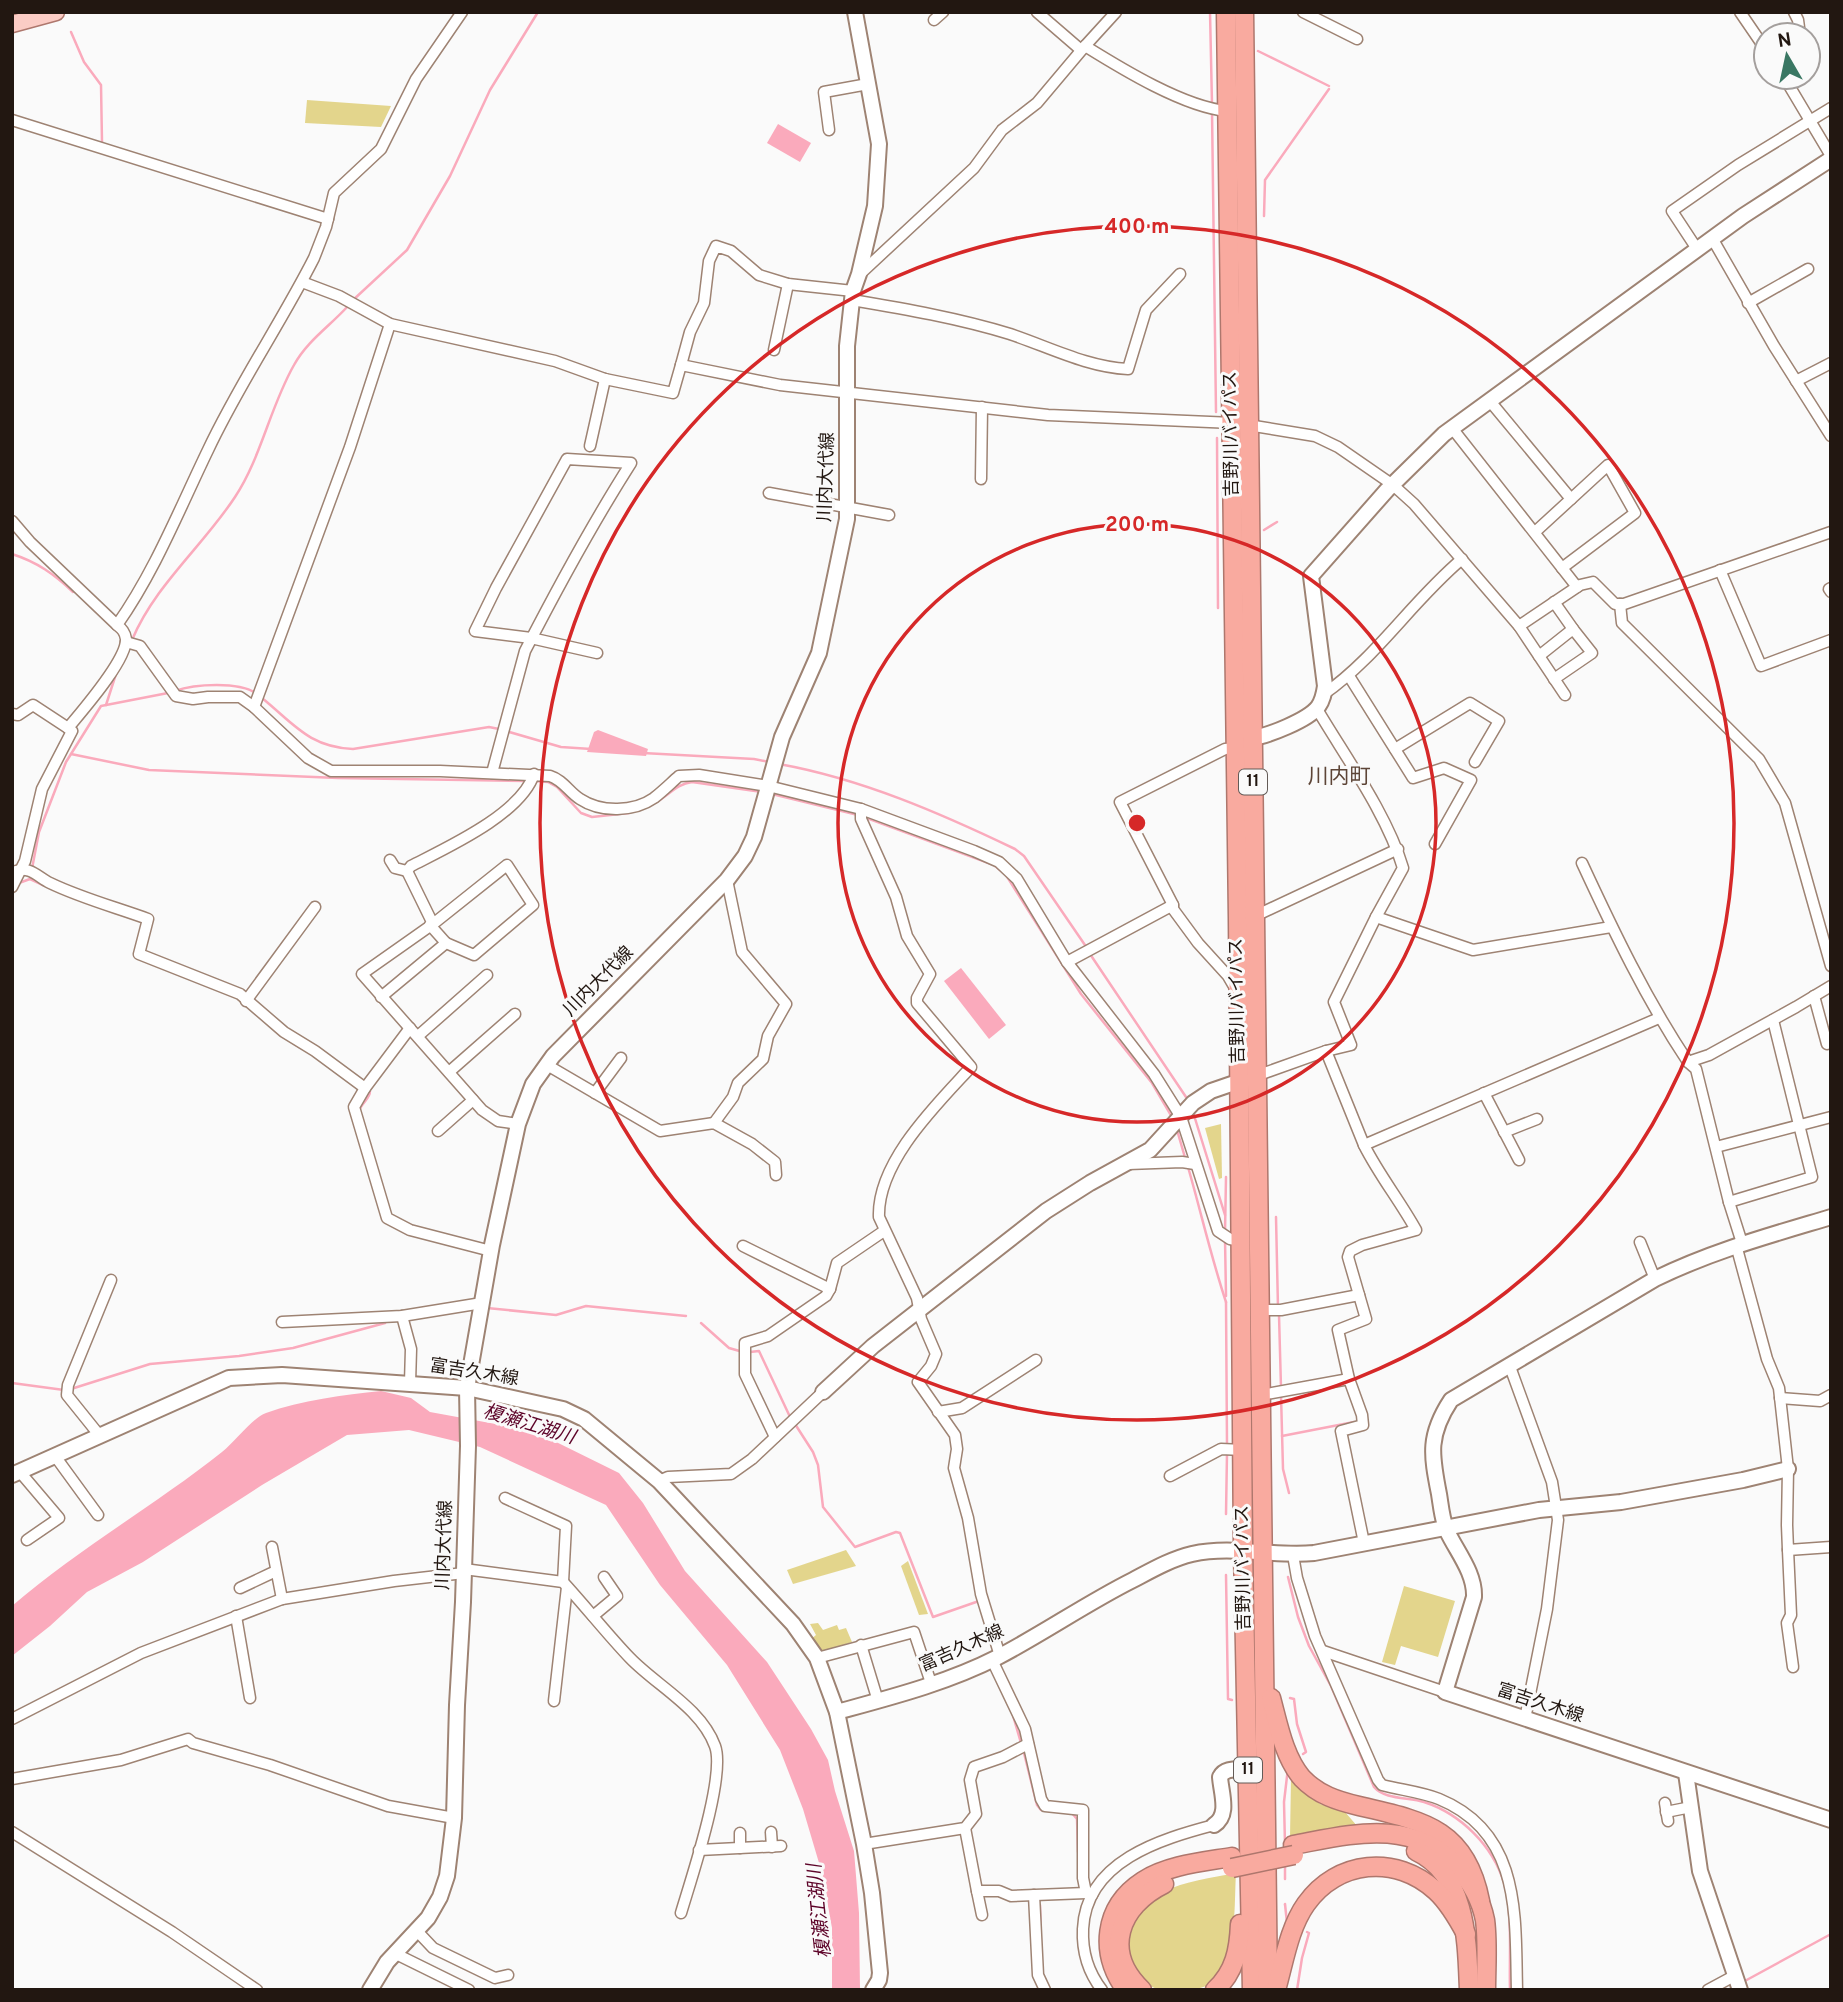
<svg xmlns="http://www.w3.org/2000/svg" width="1843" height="2002" font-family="Overpass,'Noto Sans JP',sans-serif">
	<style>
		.green { fill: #e3d58c }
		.water { fill: #faaabc }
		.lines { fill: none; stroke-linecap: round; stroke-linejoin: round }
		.stream { stroke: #faaabc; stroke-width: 2.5 }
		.street-casing { stroke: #9e8373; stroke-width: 13 }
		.secondary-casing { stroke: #9e8373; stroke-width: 18 }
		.primary-casing { stroke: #ae776d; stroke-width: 19 }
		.highway-casing { stroke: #ae776d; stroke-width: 21 }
		.street { stroke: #fff; stroke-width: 10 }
		.secondary { stroke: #fff; stroke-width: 14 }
		.primary { stroke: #fbccc5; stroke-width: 16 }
		.highway { stroke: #f9aa9f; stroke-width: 18 }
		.highway-bridge-casing { stroke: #ae776d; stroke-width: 21; stroke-linecap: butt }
		.highway-bridge { stroke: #f9aa9f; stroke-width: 18 }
		.ring { fill: none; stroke: #d62828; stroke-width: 3.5 }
		.labels { text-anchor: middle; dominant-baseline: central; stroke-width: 6; stroke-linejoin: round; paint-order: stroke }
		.shield { fill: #fafafa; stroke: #635b57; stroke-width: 2 }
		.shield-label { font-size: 16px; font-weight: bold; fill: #221711 }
		.street-label { font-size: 18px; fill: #221711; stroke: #fafafa }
		.water-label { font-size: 19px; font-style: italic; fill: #5d0429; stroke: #fafafa }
		.quarter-label { font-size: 21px; fill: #5d4537; stroke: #fafafa }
		.centre { fill: #d62828; stroke: #fafafa; stroke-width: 3.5 }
		.ring-label { font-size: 21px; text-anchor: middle; font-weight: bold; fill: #d62828; stroke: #fafafa; stroke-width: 6; stroke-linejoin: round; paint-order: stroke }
	</style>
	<rect width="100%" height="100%" fill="#fafafa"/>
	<!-- green -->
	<g class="green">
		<path d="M307 100 391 106 381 127 305 123Z"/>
		<path d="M1221 1124 1222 1178 1219 1179 1205 1128Z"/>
		<path d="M846 1550 856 1566 793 1584 787 1570Z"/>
		<path d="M908 1561 928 1614 919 1615 901 1566Z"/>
		<path d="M1404 1586 1455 1601 1438 1657 1401 1646 1395 1665 1382 1662Z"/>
		<path d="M818 1623 823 1630 837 1625 839 1630 846 1628 852 1642 828 1650H818L810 1640 816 1635 810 1624Z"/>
		<path d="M1291 1778 1320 1804 1345 1812 1358 1827 1290 1837Z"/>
		<path d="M1236 1873C1234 1907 1237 1943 1220 1973 1212 1987 1198 1990 1183 1990 1175 1990 1164 1992 1157 1989 1129 1979 1121 1940 1134 1916 1139 1908 1154 1896 1163 1892 1185 1881 1211 1878 1236 1873Z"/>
	</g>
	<!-- water -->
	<g class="water">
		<path d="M778 124 811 143 800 162 767 143Z"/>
		<path d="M598 730 648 749 646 756 587 752 594 732Z"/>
		<path d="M961 968 1006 1025 989 1039 944 981Z"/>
		<path d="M381 1391 411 1398 430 1412 501 1425 544 1436 619 1473 643 1503 685 1571 767 1662 811 1729 828 1760 835 1791 854 1851 859 1913 860 1990H832V1928L822 1873 803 1809 780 1750 727 1665 660 1585 606 1505 480 1447 409 1430 347 1435 262 1485 143 1562 87 1592 50 1626 12 1656V1606C78 1549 154 1506 222 1452 235 1442 252 1418 266 1413 301 1400 344 1395 381 1391Z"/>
	</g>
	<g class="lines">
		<!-- stream -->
		<g class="stream">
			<path d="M1210 12 1212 104"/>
			<path d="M71 32 84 62 101 85 102 142"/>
			<path d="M1258 51 1329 86"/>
			<path d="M1212 111 1216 412"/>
			<path d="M1264 216 1265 180 1329 89"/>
			<path d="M352 301 407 250 450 176 490 90 538 12"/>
			<path d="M1217 438 1218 608"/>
			<path d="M1264 530 1277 522"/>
			<path d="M12 554C37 562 54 574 73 592"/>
			<path d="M132 640C155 585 203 546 235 497 261 458 270 407 294 365 307 341 330 326 348 306"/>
			<path d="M175 691C194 684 240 681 257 694"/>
			<path d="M262 698C294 724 309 747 353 749L489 727 499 729"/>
			<path d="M106 705 116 674"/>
			<path d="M506 731 561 747 591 749"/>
			<path d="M643 753 754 759 769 762"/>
			<path d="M71 754 149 770 338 778 527 781"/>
			<path d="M779 764C862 779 940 813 1015 849L1024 856 1087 948"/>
			<path d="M534 781 548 782 557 787 581 813 592 817 629 813"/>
			<path d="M772 794 858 815"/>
			<path d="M648 806C665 801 674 784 692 782L762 792"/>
			<path d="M864 817 994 865 1006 875 1081 994 1152 1083 1172 1117"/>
			<path d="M30 879 43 885"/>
			<path d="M19 883 30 879 39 832 66 762 101 706 168 693"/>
			<path d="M1090 954 1188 1100"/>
			<path d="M281 1035 299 1047"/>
			<path d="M359 1112C360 1103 370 1100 370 1091"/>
			<path d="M1193 1112 1225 1215"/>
			<path d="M1177 1130 1186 1161"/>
			<path d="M1188 1167C1201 1212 1211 1257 1226 1302"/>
			<path d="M1276 1217 1278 1308"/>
			<path d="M1225 1233 1226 1177"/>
			<path d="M1225 1239 1226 1296"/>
			<path d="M1226 1302 1227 1446"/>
			<path d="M487 1308 556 1315 586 1306 686 1316"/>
			<path d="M1279 1315 1281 1388"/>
			<path d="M701 1323 729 1348 743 1352"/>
			<path d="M750 1352 759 1351 791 1419"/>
			<path d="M12 1383 64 1390"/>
			<path d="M71 1389 150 1364 239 1356 293 1348 385 1323"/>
			<path d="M1281 1395 1283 1469 1289 1493"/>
			<path d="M795 1424 813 1452 818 1465 823 1507 855 1547 896 1532 900 1533 933 1617 979 1601"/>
			<path d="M1282 1436 1354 1422"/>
			<path d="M1226 1514 1227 1453"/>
			<path d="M1226 1575 1228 1699 1232 1700"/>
			<path d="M1288 1577 1298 1617 1309 1646 1331 1686 1374 1787C1385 1800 1409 1797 1424 1802 1461 1814 1493 1846 1504 1883 1513 1914 1509 1957 1510 1990"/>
			<path d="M987 1599 1001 1641"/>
			<path d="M1290 1698 1294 1699 1297 1724 1306 1752 1303 1754"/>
			<path d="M1012 1712 1021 1743"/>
			<path d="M1023 1749 1037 1805 1041 1810H1044"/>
			<path d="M1071 1812 1077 1819 1078 1852"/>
			<path d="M1285 1845 1284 1802 1288 1768"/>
			<path d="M1285 1866V1879"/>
			<path d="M1285 1904 1287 1923"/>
			<path d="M1040 1905 1041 1947"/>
			<path d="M1743 1982 1831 1934"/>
			<path d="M1297 1990 1302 1958 1309 1933 1307 1932"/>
		</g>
		<!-- street casing -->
		<g class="street-casing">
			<g id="street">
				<path d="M1037 12 1081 50"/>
				<path d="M1303 12 1357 39"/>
				<path d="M1740 12 1766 50"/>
				<path d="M1794 12 1798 20 1800 35"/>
				<path d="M934 20 943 12"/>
				<path d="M1085 46 1116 12"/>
				<path d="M1784 77 1831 156"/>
				<path d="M12 120 328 219"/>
				<path d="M829 130 824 92 868 84"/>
				<path d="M1712 238 1774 346 1831 436"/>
				<path d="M1697 249 1672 211 1738 165 1831 108"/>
				<path d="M860 274 974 168 1002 130 1037 103 1085 46C1122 69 1184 107 1227 111"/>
				<path d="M302 282 339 296 390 324 555 361 605 379 673 393 681 365 780 385 1048 415 1233 423"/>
				<path d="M852 300C905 309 958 318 1010 334 1049 347 1087 367 1128 369L1146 310 1180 274"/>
				<path d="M1748 303 1808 269"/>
				<path d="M774 350 788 284"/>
				<path d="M681 365 690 332 704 303 709 261 716 246 731 251 759 275 788 284 853 291"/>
				<path d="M1796 381 1831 363"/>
				<path d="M1489 400 1571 499 1535 532"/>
				<path d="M1248 425 1315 436 1338 447 1393 485 1414 504 1519 626 1580 585 1593 582 1615 604H1624L1831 532"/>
				<path d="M1452 428 1577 587"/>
				<path d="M590 446 605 379"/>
				<path d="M981 479 982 407"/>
				<path d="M769 493 889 515"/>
				<path d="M12 521 30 542 117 625"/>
				<path d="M1562 568 1635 513 1608 465 1571 499"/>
				<path d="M1720 570 1761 666 1831 640"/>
				<path d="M1831 588 1829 589 1831 592"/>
				<path d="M1554 602 1573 629"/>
				<path d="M1620 604 1622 623 1759 759 1785 803 1831 966"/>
				<path d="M1519 626 1565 695"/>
				<path d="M126 642 140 646 176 696 193 699 208 697H240L254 707 308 758 331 771H440L550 776C563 780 569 792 580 799 601 813 634 812 654 798 663 791 671 783 679 776L699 775 768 786 861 809 974 851 999 862 1017 879 1067 962 1154 1074 1181 1117 1218 1231 1230 1239 1241 1241"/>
				<path d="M1539 656 1573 629 1592 653 1554 679"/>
				<path d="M1349 676 1413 778 1444 768 1471 780 1435 844"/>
				<path d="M1324 694C1377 657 1412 601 1462 559"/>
				<path d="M254 707 350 447 390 324"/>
				<path d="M1317 709C1346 758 1387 814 1403 868L1376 917 1473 950 1611 927"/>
				<path d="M12 714 18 715 33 705 68 728"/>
				<path d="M1395 749 1470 703 1499 721 1475 762"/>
				<path d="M492 773 525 651C558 587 592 524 631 463L567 459 496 588 475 631 531 638 597 653"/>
				<path d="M861 809V819L896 897 907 936 930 974 917 998V1003L971 1067C937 1104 877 1162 879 1217L917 1298 921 1319 936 1354 931 1366 918 1382 955 1435 957 1449 954 1468 968 1518 981 1594 1000 1656"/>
				<path d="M390 860 395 868 407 871"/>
				<path d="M1582 863C1614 932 1646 999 1688 1062L1709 1055 1796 1007 1831 986"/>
				<path d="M16 871C30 866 38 877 50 883 81 898 115 907 148 919L139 954 240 994 284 1032 315 1051 365 1088"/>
				<path d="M12 887 25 861 42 789 72 731 68 728C82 711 127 660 126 639 125 632 122 629 117 625 155 571 179 510 208 450 239 384 281 323 314 258L326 227 334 193 381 149 416 79 462 12"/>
				<path d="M1255 916 1398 849"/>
				<path d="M430 925 446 943"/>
				<path d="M1067 962 1173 905"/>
				<path d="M1235 988 1228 976 1198 943 1173 909V905L1120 802 1225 749 1236 748"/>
				<path d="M1814 996 1827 1044 1831 1043"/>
				<path d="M381 997 446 943 474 955 533 905 507 865 433 924"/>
				<path d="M246 1001 315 907"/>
				<path d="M410 1028 365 1088 354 1107 387 1218 410 1230 491 1251"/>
				<path d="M418 1036 487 975"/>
				<path d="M1326 1051 1351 1045 1334 1002 1376 917"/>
				<path d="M1688 1062 1696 1069 1729 1202 1742 1243"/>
				<path d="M547 1065 660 1131 714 1123 752 1144 775 1162 776 1175"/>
				<path d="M449 1072 515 1014"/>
				<path d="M1256 1076 1326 1051 1364 1145 1659 1018"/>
				<path d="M595 1093 621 1058"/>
				<path d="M1484 1093 1519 1160"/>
				<path d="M714 1123 733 1097 738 1083 763 1059 768 1036 786 1004 742 952 727 880"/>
				<path d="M518 1124 498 1121 482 1110 362 974 433 924 407 871 411 866C448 847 521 814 534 774"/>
				<path d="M438 1131 473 1100"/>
				<path d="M1504 1132 1537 1119"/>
				<path d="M1364 1145C1379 1175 1400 1201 1416 1230L1362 1245 1350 1251 1348 1257 1366 1319 1338 1330 1349 1379 1362 1415 1363 1425 1341 1431 1364 1543"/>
				<path d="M1716 1147 1831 1117"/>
				<path d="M1128 1164 1182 1162 1195 1164"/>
				<path d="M1729 1202 1812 1177 1773 1020"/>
				<path d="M1640 1242 1655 1279"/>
				<path d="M1736 1245 1767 1359 1779 1388 1788 1469 1787 1525 1788 1550 1831 1547"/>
				<path d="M743 1246 830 1289"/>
				<path d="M1260 1310H1281L1359 1295"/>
				<path d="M402 1316 411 1349 410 1383"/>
				<path d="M282 1322 402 1316 482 1303"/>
				<path d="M1509 1364 1552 1482 1558 1520 1547 1609 1525 1719"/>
				<path d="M1261 1395 1349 1379"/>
				<path d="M1780 1398 1820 1401 1831 1395"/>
				<path d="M938 1412 962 1408 1036 1360"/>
				<path d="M100 1436 67 1395 68 1385 111 1280"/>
				<path d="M775 1437 745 1374V1343L768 1336 826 1296 830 1289 837 1263 884 1231"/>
				<path d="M55 1456 98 1515"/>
				<path d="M20 1472 59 1518 27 1540"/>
				<path d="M1170 1476 1221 1449 1243 1450"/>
				<path d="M659 1481 668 1477 731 1474 752 1459 823 1392"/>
				<path d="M505 1498 566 1526 563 1582"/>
				<path d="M272 1547 282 1599"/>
				<path d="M1788 1550 1791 1615 1787 1623 1793 1667"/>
				<path d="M1293 1555 1297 1578 1315 1636 1378 1780 1382 1785C1401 1790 1421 1792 1439 1799 1522 1833 1515 1917 1517 1990"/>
				<path d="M464 1569 563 1582C586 1607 607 1634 630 1658 657 1686 701 1708 715 1746 726 1776 691 1879 681 1913"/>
				<path d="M240 1588 276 1571"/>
				<path d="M236 1616 250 1698"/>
				<path d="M593 1616 617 1596 604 1577"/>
				<path d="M861 1645 878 1701"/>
				<path d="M1323 1651 1445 1692"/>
				<path d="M817 1658 914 1632 932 1686"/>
				<path d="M992 1660 1025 1729 1041 1799 1045 1806 1083 1810V1878L1086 1893 1092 1895"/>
				<path d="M554 1701 567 1587"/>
				<path d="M12 1719 141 1653 282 1599 394 1581 464 1573"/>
				<path d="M12 1779 121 1760 188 1739 193 1743 270 1765 388 1806 454 1818"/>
				<path d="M1665 1803 1668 1821"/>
				<path d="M1666 1812 1691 1807"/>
				<path d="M965 1828 977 1891H999L1011 1896 1086 1893"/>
				<path d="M12 1832 172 1932 257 1990"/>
				<path d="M771 1832 772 1847"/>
				<path d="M740 1833V1848"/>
				<path d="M864 1844 965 1828 976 1814 970 1780 974 1767 1003 1757 1028 1744"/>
				<path d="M699 1850 781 1846"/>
				<path d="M977 1891 982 1915"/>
				<path d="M1034 1895 1038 1975 1045 1990"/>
				<path d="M416 1930 433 1948 495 1978 508 1975"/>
				<path d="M394 1953 469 1990"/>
				<path d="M1102 1990C1088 1972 1082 1951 1083 1929 1086 1861 1161 1839 1214 1825"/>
				<path d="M1708 1990 1734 1976"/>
			</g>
		</g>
		<!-- secondary casing -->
		<g class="secondary-casing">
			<g id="secondary">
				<path d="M1252 738C1268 736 1308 720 1318 707 1323 700 1324 693 1325 686L1311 576 1387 490 1444 434 1743 216 1831 159"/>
				<path d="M1831 1217C1771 1235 1712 1251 1655 1279L1451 1400C1428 1435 1431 1454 1439 1494 1441 1506 1442 1520 1447 1531 1457 1552 1475 1573 1474 1597L1445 1692 1831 1820"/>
				<path d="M823 1392 873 1346 1046 1211 1090 1183 1150 1150 1193 1103 1211 1091 1246 1079"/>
				<path d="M12 1475 229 1378 282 1375 467 1388 563 1409 584 1419 659 1481 793 1624 817 1658 837 1712 864 1844 872 1893 880 1973 879 1980 873 1990"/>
				<path d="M837 1712C892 1697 947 1683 998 1657 1044 1633 1087 1603 1133 1580 1152 1570 1171 1559 1192 1554 1233 1545 1273 1557 1314 1553L1539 1510 1621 1502 1743 1480 1788 1469"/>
				<path d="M1686 1773 1700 1871 1740 1990"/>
				<path d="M1214 1825C1230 1815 1221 1793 1220 1777 1225 1767 1238 1770 1248 1769"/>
				<path d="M370 1990 387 1962 428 1918 440 1897 447 1876 454 1818 457 1705 463 1602 468 1446 467 1388 492 1245 518 1124 533 1084 553 1056 727 880 745 856 754 837 782 737 819 653 847 519V346L853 291 859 274 875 206 879 144 855 12"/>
			</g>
		</g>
		<!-- primary casing -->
		<g class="primary-casing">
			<path id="primary" d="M12 24 56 12"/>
		</g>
		<!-- highway casing -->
		<g class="highway-casing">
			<g id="highway">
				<path d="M1226 12 1238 918 1243 1550 1252 1990"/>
				<path d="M1244 12 1268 1990"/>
				<path d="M1271 1698C1278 1724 1284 1757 1302 1778 1318 1795 1338 1801 1359 1806 1423 1821 1466 1828 1480 1901"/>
				<path d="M1293 1845C1353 1834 1412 1817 1458 1868 1472 1883 1481 1900 1485 1920 1488 1942 1486 1967 1486 1990"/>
				<path d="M1416 1851C1467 1875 1467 1941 1469 1990"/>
				<path d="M1126 1990C1099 1953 1103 1907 1143 1881 1168 1865 1202 1862 1232 1857"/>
				<path d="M1142 1990C1102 1952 1119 1906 1164 1884"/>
				<path d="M1215 1990C1235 1972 1239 1949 1240 1924"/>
				<path d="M1276 1990C1284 1962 1289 1928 1306 1904 1337 1860 1396 1854 1436 1891 1449 1903 1458 1919 1466 1934"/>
			</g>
		</g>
		<!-- street -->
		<use href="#street" class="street"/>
		<!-- secondary -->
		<use href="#secondary" class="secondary"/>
		<!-- primary -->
		<use href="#primary" class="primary"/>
		<!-- highway -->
		<use href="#highway" class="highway"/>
		<!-- highway-bridge casing -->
		<g class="highway-bridge-casing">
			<path id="highway-bridge" d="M1232 1868 1294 1855"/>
		</g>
		<!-- highway-bridge -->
		<use href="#highway-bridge" class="highway-bridge"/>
	</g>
	<!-- distance rings -->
	<g class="ring">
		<circle cx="1137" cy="823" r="299"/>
		<circle cx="1137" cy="823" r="597"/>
	</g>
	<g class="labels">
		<!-- shield labels -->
		<g class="shield">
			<rect x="1239" y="769.5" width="28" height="25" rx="5"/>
			<rect x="1234" y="1757.5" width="28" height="25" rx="5"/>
		</g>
		<g class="shield-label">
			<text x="1253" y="782">11</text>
			<text x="1248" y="1770">11</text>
		</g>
		<!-- street labels -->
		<g class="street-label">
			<text transform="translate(1232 434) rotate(-91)">吉野川バイパス</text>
			<text transform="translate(827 477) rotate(-88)">川内大代線</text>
			<text transform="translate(599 982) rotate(-45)">川内大代線</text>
			<text transform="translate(1238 1001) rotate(-91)">吉野川バイパス</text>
			<text transform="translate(474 1373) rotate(9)">富吉久木線</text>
			<text transform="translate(445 1545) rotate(-88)">川内大代線</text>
			<text transform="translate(1244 1568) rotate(-91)">吉野川バイパス</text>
			<text transform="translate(962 1649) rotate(-24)">富吉久木線</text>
			<text transform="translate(1540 1704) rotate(18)">富吉久木線</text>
		</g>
		<!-- water labels -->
		<g class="water-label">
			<text transform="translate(529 1425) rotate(17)">榎瀬江湖川</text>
			<text transform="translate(820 1911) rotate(-96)">榎瀬江湖川</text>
		</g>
		<!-- quarter labels -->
		<g class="quarter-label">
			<text x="1339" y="777">川内町</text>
		</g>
	</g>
	<circle cx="1137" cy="823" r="10" class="centre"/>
	<g class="ring-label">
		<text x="1137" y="233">400 m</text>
		<text x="1137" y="531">200 m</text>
	</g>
	<!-- border -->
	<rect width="1843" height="2002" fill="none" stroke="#221711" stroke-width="28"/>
	<!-- north arrow -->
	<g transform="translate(1787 56) rotate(351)"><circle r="33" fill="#fafafa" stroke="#a49f9d" stroke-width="2"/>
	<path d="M0-5L12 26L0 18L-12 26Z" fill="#3a7763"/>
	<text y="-10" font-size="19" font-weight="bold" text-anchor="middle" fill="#221711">N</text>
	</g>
</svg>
